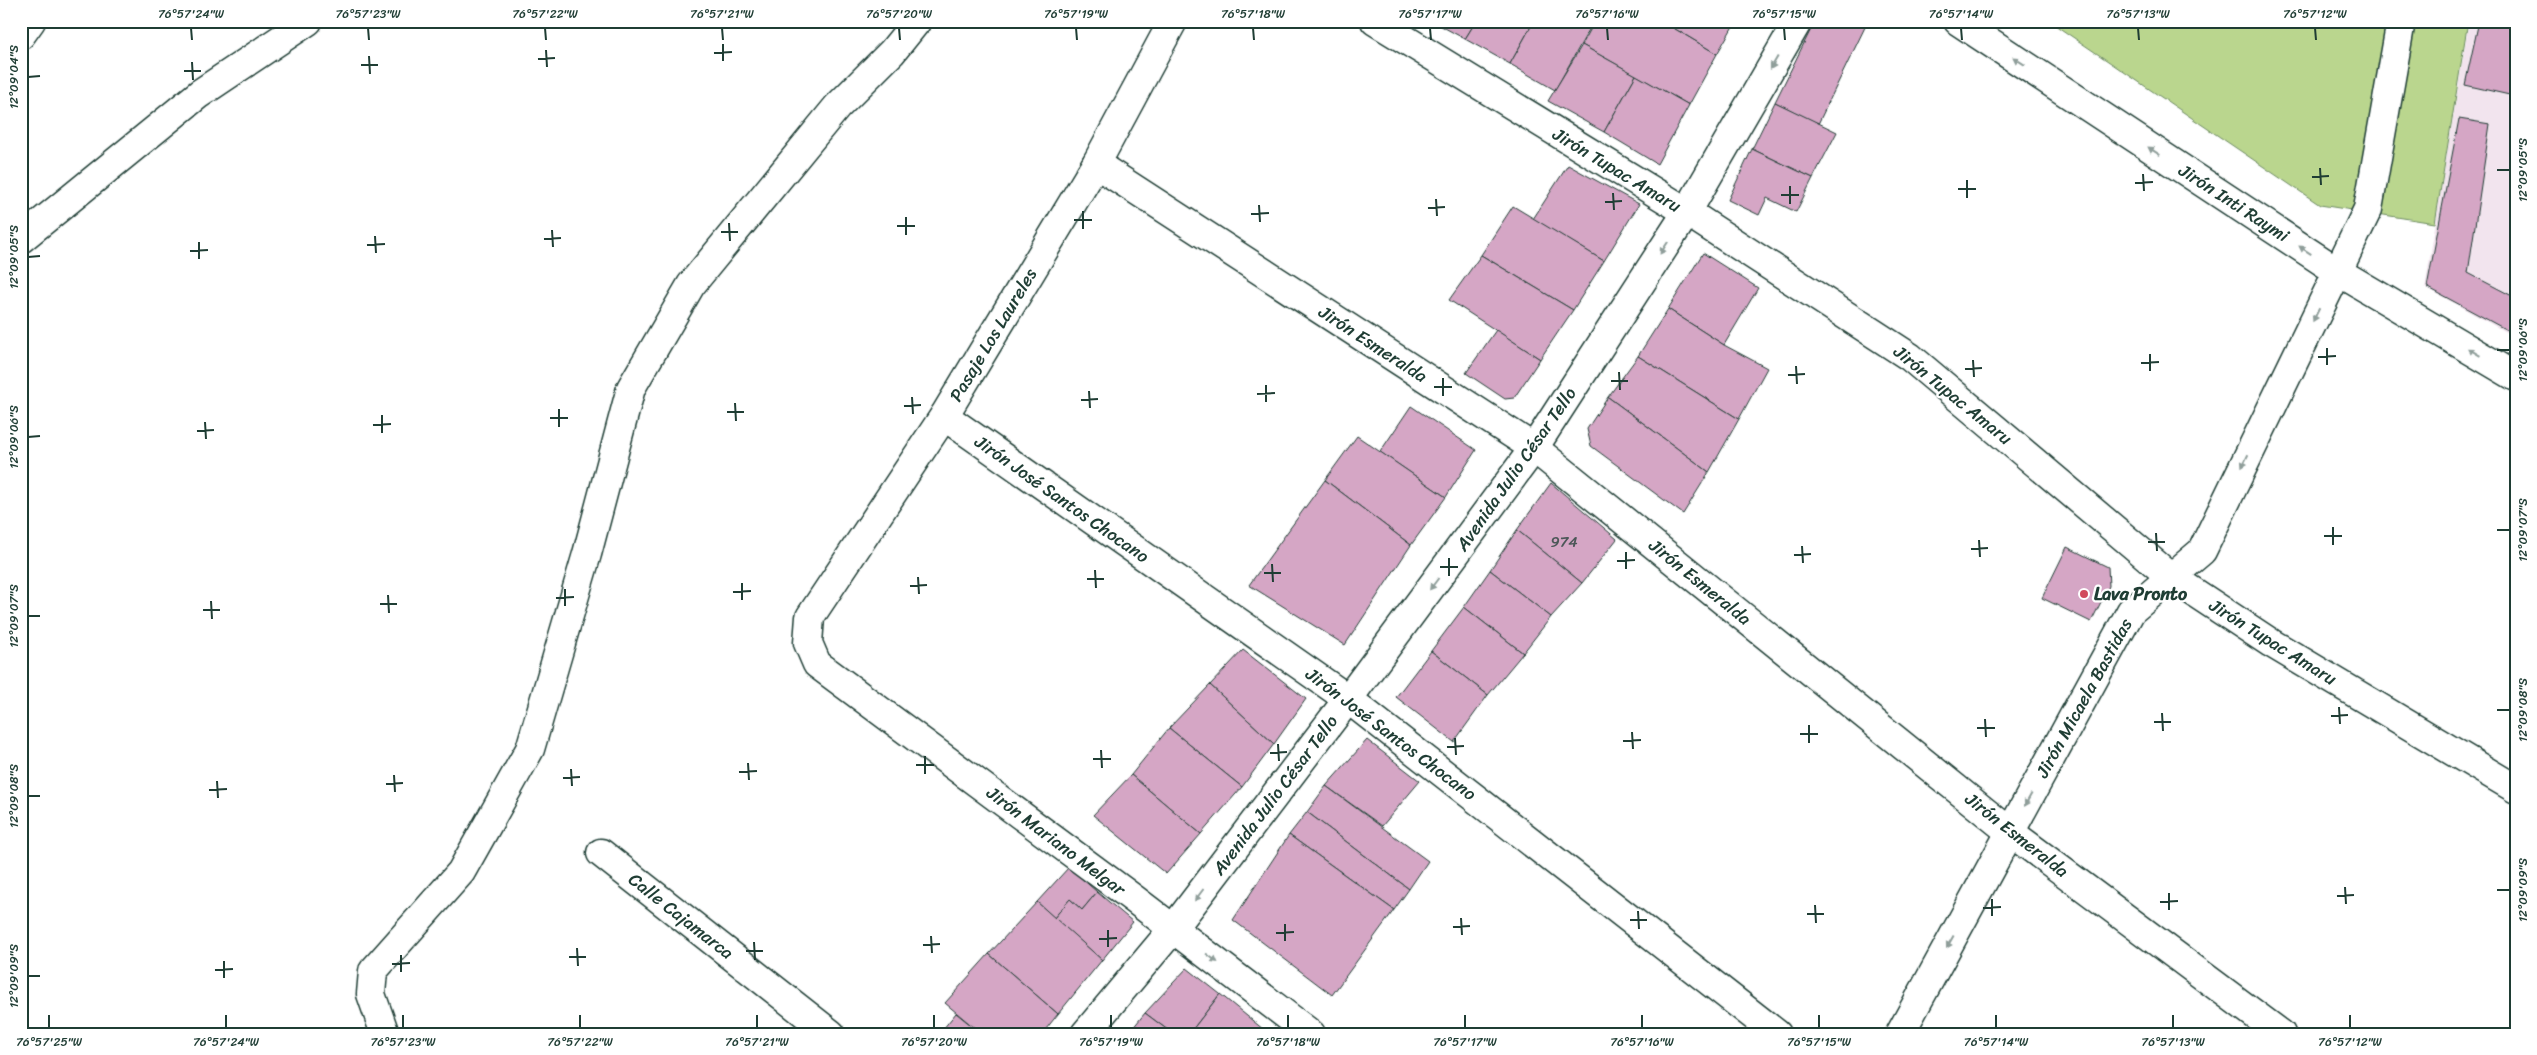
<svg xmlns="http://www.w3.org/2000/svg" width="2537" height="1055" font-family="Sriracha,sans-serif">
	<style>
		.built { fill: #f2e4ee }
		.green { fill: #bad68e; stroke: #6c8a61 }
		.building { fill: #d5a6c5; stroke: #1f3d34 }
		.lines { fill: none; stroke-linecap: round; stroke-linejoin: round }
		.minor-casing { stroke: #1f3d34; stroke-width: 31 }
		.minor { stroke: #fff; stroke-width: 28 }
		.oneway { fill: #8f9e9a }
		.ticks { fill: none; stroke: #1f3d34; stroke-width: 2 }
		.poi-dot { fill: #d1495b; stroke: #fff; stroke-width: 2 }
		.labels { text-anchor: middle; dominant-baseline: central; stroke-width: 4.5; stroke-linejoin: round; paint-order: stroke }
		.number-label { font-size: 15px; fill: #4c5758 }
		.street-label { font-size: 18px; fill: #1f3d34; stroke: #fff }
		.poi-label { font-size: 18px; font-weight: bold; fill: #1f3d34; stroke: #fff; text-anchor: start }
		.neatline { fill: none; stroke: #1f3d34; stroke-width: 2 }
		.ticks-label { font-size: 12px; text-anchor: middle; fill: #1f3d34 }
	</style>
	<rect width="100%" height="100%" fill="#fff"/>
	<filter id="ink" filterUnits="userSpaceOnUse"><feTurbulence type="fractalNoise" baseFrequency=".02" numOctaves="2"/><feDisplacementMap in="SourceGraphic" scale="10" xChannelSelector="R" yChannelSelector="G"/><feConvolveMatrix kernelMatrix="1 2 1 2 8 2 1 2 1" color-interpolation-filters="sRGB"/></filter>
	<g filter="url(#ink)">
		<!-- built -->
		<path class="built" d="M2469 21H2516V338L2425 287Z"/>
		<!-- green -->
		<path class="green" d="M2049 21H2468L2435 223 2320 205Z"/>
		<!-- building -->
		<g class="building">
			<path d="M1432 21H1476L1465 39Z"/>
			<path d="M1476 21H1534L1510 64 1465 39Z"/>
			<path d="M1534 21H1594L1555 90 1510 64Z"/>
			<path d="M1595 21H1662L1717 54 1689 105 1582 45Z"/>
			<path d="M1662 21H1736L1717 54Z"/>
			<path d="M1815 21H1868L1818 124 1775 102Z"/>
			<path d="M2479 21H2516V86L2514 96 2465 85Z"/>
			<path d="M1582 45 1636 75 1604 132 1548 101Z"/>
			<path d="M1636 75 1689 105 1657 164 1604 132Z"/>
			<path d="M1775 102 1837 132 1813 178 1752 149Z"/>
			<path d="M2459 119 2490 124 2468 273 2516 298V335L2427 287Z"/>
			<path d="M1752 149 1813 178 1796 212 1767 198 1759 215 1728 200Z"/>
			<path d="M1568 165 1639 204 1604 261 1533 219Z"/>
			<path d="M1513 206 1604 261 1573 310 1481 255Z"/>
			<path d="M1703 253 1758 288 1724 345 1668 309Z"/>
			<path d="M1481 255 1573 310 1540 359 1449 300Z"/>
			<path d="M1668 309 1724 345 1767 368 1739 419 1638 356Z"/>
			<path d="M1496 330 1540 359 1514 398 1505 399 1466 373Z"/>
			<path d="M1638 356 1739 419 1709 472 1608 397Z"/>
			<path d="M1608 397 1709 472 1683 514 1591 446 1587 429Z"/>
			<path d="M1411 406 1476 450 1446 497 1380 452Z"/>
			<path d="M1357 436 1446 497 1411 545 1325 480Z"/>
			<path d="M1325 480 1411 545 1345 645 1249 585Z"/>
			<path d="M1551 483 1617 539 1582 583 1517 530Z"/>
			<path d="M1517 530 1582 583 1551 617 1490 570Z"/>
			<path d="M2067 547 2108 567 2109 586 2091 622 2042 598Z"/>
			<path d="M1490 570 1551 617 1523 653 1464 607Z"/>
			<path d="M1464 607 1523 653 1488 695 1431 651Z"/>
			<path d="M1243 650 1306 699 1274 744 1210 685Z"/>
			<path d="M1431 651 1488 695 1454 742 1396 697Z"/>
			<path d="M1210 685 1274 744 1242 787 1169 728Z"/>
			<path d="M1169 728 1242 787 1201 834 1131 775Z"/>
			<path d="M1367 740 1420 781 1382 826 1326 786Z"/>
			<path d="M1131 775 1201 834 1166 874 1093 815Z"/>
			<path d="M1326 786 1428 861 1409 889 1307 812Z"/>
			<path d="M1307 812 1409 889 1394 910 1289 835Z"/>
			<path d="M1289 835 1394 910 1332 995 1233 920Z"/>
			<path d="M1069 867 1097 892 1082 910 1070 899 1054 918 1037 902Z"/>
			<path d="M1097 892 1133 922 1102 960 1054 918 1070 899 1082 910Z"/>
			<path d="M1037 902 1102 960 1058 1014 989 954Z"/>
			<path d="M989 954 1058 1014 1042 1034H982L945 1003Z"/>
			<path d="M1187 968 1220 994 1189 1034H1173L1145 1013Z"/>
			<path d="M1220 994 1269 1034H1189Z"/>
			<path d="M956 1013 982 1034H939Z"/>
			<path d="M1145 1013 1173 1034H1128Z"/>
		</g>
		<g class="lines">
			<!-- minor casing -->
			<g class="minor-casing">
				<g id="minor">
					<path d="M1173 21 1096 164 944 416 810 617 808 643 817 664 1134 899 1311 1034"/>
					<path d="M1375 21 1687 212 1910 357 2171 577 2271 643 2516 789"/>
					<path d="M1958 21 2337 271 2516 377"/>
					<path d="M21 35 31 21"/>
					<path d="M1096 164 1534 448 2010 832 2281 1034"/>
					<path d="M21 239 199 94 308 21"/>
					<path d="M944 416 1348 699 1777 1034"/>
					<path d="M601 853 831 1034"/>
					<path d="M385 1034 371 994 373 971 461 872 530 749 587 554 631 388 691 285 837 107 892 52 917 21"/>
					<path d="M1085 1034 1173 929 1348 699 1534 448 1687 212 1798 21"/>
					<path d="M1900 1034 2131 611 2202 551 2368 209 2401 21"/>
				</g>
			</g>
			<!-- minor -->
			<use href="#minor" class="minor"/>
		</g>
		<!-- one-way arrows -->
		<defs><path id="oneway-solid" d="M-6-.8H1V-3.2L6.5 0L1 3.2V.8H-6Z" transform="scale(1.25)"/></defs>
		<g class="oneway">
			<use href="#oneway-solid" transform="translate(2019 61) rotate(-147)"/>
			<use href="#oneway-solid" transform="translate(1774 63) rotate(120)"/>
			<use href="#oneway-solid" transform="translate(2154 151) rotate(-147)"/>
			<use href="#oneway-solid" transform="translate(1664 248) rotate(123)"/>
			<use href="#oneway-solid" transform="translate(2305 250) rotate(-147)"/>
			<use href="#oneway-solid" transform="translate(2316 315) rotate(116)"/>
			<use href="#oneway-solid" transform="translate(2474 352) rotate(-149)"/>
			<use href="#oneway-solid" transform="translate(2245 461) rotate(116)"/>
			<use href="#oneway-solid" transform="translate(1434 584) rotate(127)"/>
			<use href="#oneway-solid" transform="translate(2028 800) rotate(119)"/>
			<use href="#oneway-solid" transform="translate(1199 895) rotate(127)"/>
			<use href="#oneway-solid" transform="translate(1950 942) rotate(119)"/>
			<use href="#oneway-solid" transform="translate(1212 958) rotate(37)"/>
		</g>
	</g>
	<!-- ticks -->
	<path class="ticks" d="M191 28 192 40M368 28 369 40M545 28 546 40M722 28 723 40M899 28 900 40M1076 28 1077 40M1253 28 1254 40M1430 28 1431 40M1607 28 1608 40M1784 28 1785 40M1961 28 1962 40M2138 28 2139 40M2315 28 2316 40M723 44V61M546 50 547 67M714 53 732 52M369 56 370 74M538 59 555 58M192 62 193 80M361 65H378M184 71H201M28 77 40 76M2320 168 2321 185M2497 170H2510M2143 174 2144 191M2312 177 2329 176M1967 180V198M2135 183 2153 182M1790 186V204M1958 189H1976M1613 193 1614 210M1781 195H1799M1436 199 1437 216M1605 202 1622 201M1259 205 1260 222M1428 208 1445 207M1083 211V229M1251 214 1269 213M906 217V235M1074 220H1092M729 223 730 241M897 226H915M552 230 553 247M721 232H738M375 236 376 253M544 239 561 238M199 242V259M367 245 385 244M190 251 208 250M28 257 40 256M2327 348V365M2497 350H2510M2150 354V371M2318 357 2336 356M1973 360 1974 377M2141 363 2159 362M1796 366 1797 384M1965 369 1982 368M1619 372 1620 390M1788 375 1805 374M1443 378V396M1611 381H1628M1266 385V402M1434 387H1452M1089 391 1090 408M1257 394 1275 393M912 397 913 414M1081 400 1098 399M735 403 736 421M904 406 921 405M559 409V427M727 412H744M382 415V433M550 418H568M205 422 206 439M373 425 391 424M197 431 214 430M28 437 40 436M2333 527V545M2497 530H2510M2156 533 2157 551M2324 536H2342M1979 540 1980 557M2148 542H2165M1802 546 1803 563M1971 549 1988 548M1626 552V569M1794 555 1811 554M1449 558V576M1617 561 1635 560M1272 564 1273 582M1440 567H1458M1095 570 1096 588M1264 573H1281M918 577 919 594M1087 579H1104M742 583V600M910 586 927 585M565 589V606M733 592 751 591M388 595 389 613M556 598 574 597M211 601 212 619M380 604H397M203 610H220M28 616H40M2339 707 2340 724M2497 710H2510M2162 713 2163 731M2331 716 2348 715M1985 719 1986 737M2154 722H2171M1809 725V743M1977 728H1995M1632 732 1633 749M1800 734H1818M1455 738 1456 755M1623 741 1641 740M1278 744 1279 761M1447 747 1464 746M1101 750 1102 768M1270 753 1287 752M925 756V774M1093 759H1111M748 763 749 780M916 765H934M571 769 572 786M739 772 757 771M394 775 395 792M563 778 580 777M217 781 218 798M386 784 403 783M209 790 227 789M28 796H40M2345 887 2346 904M2497 890H2510M2169 893V910M2337 896 2354 895M1992 899V916M2160 902 2178 901M1815 905 1816 923M1983 908 2001 907M1638 911 1639 929M1807 914H1824M1461 918 1462 935M1630 920H1647M1285 924V941M1453 927 1470 926M1108 930V947M1276 933 1294 932M931 936 932 953M1099 939 1117 938M754 942 755 960M923 945 940 944M577 948 578 966M746 951H763M401 955V972M569 957H586M224 961V978M392 964 410 963M215 970 233 969M28 976H40M49 1015V1028M226 1015V1028M403 1015V1028M580 1015V1028M757 1015V1028M934 1015V1028M1111 1015V1028M1288 1015V1028M1465 1015V1028M1642 1015V1028M1819 1015V1028M1996 1015V1028M2173 1015V1028M2350 1015V1028"/>
	<!-- markers -->
	<circle class="poi-dot" cx="2084" cy="594" r="5"/>
	<g class="labels">
		<!-- number labels -->
		<g class="number-label">
			<text x="1564" y="542">974</text>
		</g>
		<!-- street labels -->
		<g class="street-label">
			<text transform="translate(1617 170) rotate(31)">Jirón Tupac Amaru</text>
			<text transform="translate(2234 203) rotate(33)">Jirón Inti Raymi</text>
			<text transform="translate(993 335) rotate(-59)">Pasaje Los Laureles</text>
			<text transform="translate(1373 344) rotate(33)">Jirón Esmeralda</text>
			<text transform="translate(1953 395) rotate(39)">Jirón Tupac Amaru</text>
			<text transform="translate(1516 469) rotate(-55)">Avenida Julio César Tello</text>
			<text transform="translate(1062 499) rotate(35)">Jirón José Santos Chocano</text>
			<text transform="translate(1700 582) rotate(39)">Jirón Esmeralda</text>
			<text transform="translate(2273 642) rotate(32)">Jirón Tupac Amaru</text>
			<text transform="translate(2084 698) rotate(-61)">Jirón Micaela Bastidas</text>
			<text transform="translate(1391 734) rotate(37)">Jirón José Santos Chocano</text>
			<text transform="translate(1275 795) rotate(-53)">Avenida Julio César Tello</text>
			<text transform="translate(2017 835) rotate(38)">Jirón Esmeralda</text>
			<text transform="translate(1056 841) rotate(37)">Jirón Mariano Melgar</text>
			<text transform="translate(681 916) rotate(38)">Calle Cajamarca</text>
		</g>
		<!-- poi labels -->
		<g class="poi-label">
			<text x="2094" y="594">Lava Pronto</text>
		</g>
	</g>
	<!-- margin -->
	<rect width="2537" height="1055" fill="none" stroke="#fff" stroke-width="55"/>
	<rect x="28" y="28" width="2482" height="1000" class="neatline"/>
	<g class="ticks-label">
		<text x="191" y="18">76°57'24"W</text>
		<text x="368" y="18">76°57'23"W</text>
		<text x="545" y="18">76°57'22"W</text>
		<text x="722" y="18">76°57'21"W</text>
		<text x="899" y="18">76°57'20"W</text>
		<text x="1076" y="18">76°57'19"W</text>
		<text x="1253" y="18">76°57'18"W</text>
		<text x="1430" y="18">76°57'17"W</text>
		<text x="1607" y="18">76°57'16"W</text>
		<text x="1784" y="18">76°57'15"W</text>
		<text x="1961" y="18">76°57'14"W</text>
		<text x="2138" y="18">76°57'13"W</text>
		<text x="2315" y="18">76°57'12"W</text>
		<text transform="translate(14 77) rotate(-90)" y="4">12°09'04"S</text>
		<text transform="translate(2523 170) rotate(-90)" y="4">12°09'05"S</text>
		<text transform="translate(14 257) rotate(-90)" y="4">12°09'05"S</text>
		<text transform="translate(2523 350) rotate(-90)" y="4">12°09'06"S</text>
		<text transform="translate(14 437) rotate(-90)" y="4">12°09'06"S</text>
		<text transform="translate(2523 530) rotate(-90)" y="4">12°09'07"S</text>
		<text transform="translate(14 616) rotate(-90)" y="4">12°09'07"S</text>
		<text transform="translate(2523 710) rotate(-90)" y="4">12°09'08"S</text>
		<text transform="translate(14 796) rotate(-90)" y="4">12°09'08"S</text>
		<text transform="translate(2523 890) rotate(-90)" y="4">12°09'09"S</text>
		<text transform="translate(14 976) rotate(-90)" y="4">12°09'09"S</text>
		<text x="49" y="1046">76°57'25"W</text>
		<text x="226" y="1046">76°57'24"W</text>
		<text x="403" y="1046">76°57'23"W</text>
		<text x="580" y="1046">76°57'22"W</text>
		<text x="757" y="1046">76°57'21"W</text>
		<text x="934" y="1046">76°57'20"W</text>
		<text x="1111" y="1046">76°57'19"W</text>
		<text x="1288" y="1046">76°57'18"W</text>
		<text x="1465" y="1046">76°57'17"W</text>
		<text x="1642" y="1046">76°57'16"W</text>
		<text x="1819" y="1046">76°57'15"W</text>
		<text x="1996" y="1046">76°57'14"W</text>
		<text x="2173" y="1046">76°57'13"W</text>
		<text x="2350" y="1046">76°57'12"W</text>
	</g>
</svg>
